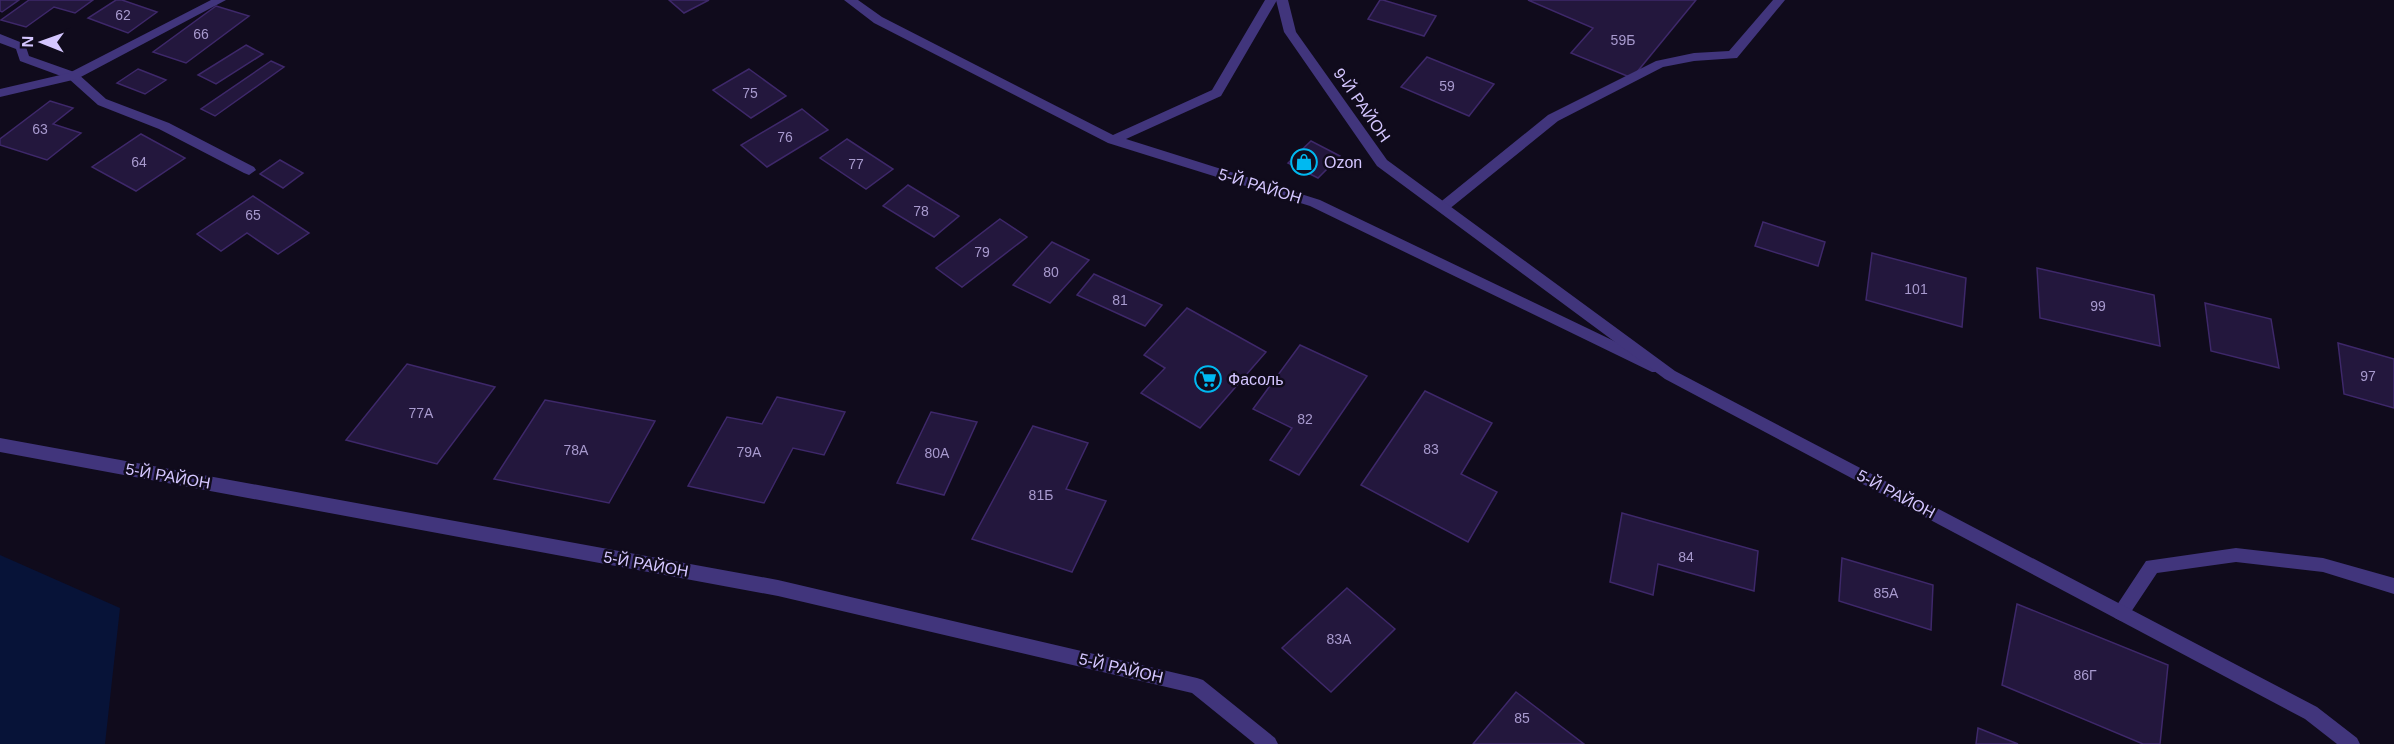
<svg xmlns="http://www.w3.org/2000/svg" width="2394" height="744" font-family="Helvetica,sans-serif">
	<style>
		.water { fill: #071338 }
		.building { fill: #23173d; stroke: #3e286a; stroke-width: 1.5 }
		.lines { fill: none; stroke-linecap: round; stroke-linejoin: round }
		.service { fill: #41357c; fill-rule: evenodd }
		.minor { fill: #41357c; fill-rule: evenodd }
		.tertiary { fill: #41357c; fill-rule: evenodd }
		.labels { text-anchor: middle; dominant-baseline: central; stroke-width: 5; stroke-linejoin: round; paint-order: stroke }
		.number-label { font-size: 14px; fill: #a89ace }
		.street-label { font-size: 16px; fill: #d4c6ff; stroke: #100b1c }
		.poi-label { font-size: 16px; fill: #d4c6ff; stroke: #100b1c; text-anchor: start }
	</style>
	<rect width="100%" height="100%" fill="#100b1c"/>
	<!-- water -->
	<path class="water" d="M0 555 120 608 105 744H0Z"/>
	<!-- building -->
	<g class="building">
		<path d="M0 0H19L2 12 0 11Z"/>
		<path d="M29 0H93L75 13 54 7 26 27 1 20Z"/>
		<path d="M116 0H122L157 12 128 33 88 18Z"/>
		<path d="M669 0H709L684 13Z"/>
		<path d="M1380 0H1383L1436 16 1424 36 1368 19Z"/>
		<path d="M1528 0H1696L1632 78 1571 53 1593 28Z"/>
		<path d="M216 6 249 16 186 63 153 52Z"/>
		<path d="M246 45 263 54 216 84 198 75Z"/>
		<path d="M1427 57 1494 84 1469 116 1401 87Z"/>
		<path d="M271 61 284 67 215 116 201 109Z"/>
		<path d="M138 69 166 80 145 94 117 83Z"/>
		<path d="M749 69 786 96 751 118 713 90Z"/>
		<path d="M50 101 73 108 53 124 81 133 47 160 0 145V139Z"/>
		<path d="M802 109 828 130 767 167 741 145Z"/>
		<path d="M141 134 185 158 136 191 92 167Z"/>
		<path d="M847 139 893 169 866 189 820 158Z"/>
		<path d="M1311 141 1340 156 1318 178 1288 163Z"/>
		<path d="M280 160 303 173 283 188 260 174Z"/>
		<path d="M908 185 959 216 934 237 883 206Z"/>
		<path d="M253 196 309 233 278 254 247 233 221 251 197 234Z"/>
		<path d="M1000 219 1027 237 962 287 936 268Z"/>
		<path d="M1763 222 1825 242 1818 266 1755 246Z"/>
		<path d="M1052 242 1089 260 1050 303 1013 285Z"/>
		<path d="M1872 253 1966 278 1962 327 1866 300Z"/>
		<path d="M2037 268 2154 295 2160 346 2040 318Z"/>
		<path d="M1094 274 1162 305 1145 326 1077 295Z"/>
		<path d="M2205 303 2271 319 2279 368 2211 351Z"/>
		<path d="M1187 308 1266 352 1200 428 1141 393 1165 368 1144 355Z"/>
		<path d="M2338 343 2394 359V408L2344 394Z"/>
		<path d="M1300 345 1367 376 1299 475 1270 460 1292 428 1253 409Z"/>
		<path d="M407 364 495 387 437 464 346 440Z"/>
		<path d="M1425 391 1492 423 1461 474 1497 492 1468 542 1361 485Z"/>
		<path d="M777 397 845 412 824 455 793 448 764 503 688 486 727 417 762 424Z"/>
		<path d="M545 400 655 421 609 503 494 479Z"/>
		<path d="M931 412 977 422 944 495 897 483Z"/>
		<path d="M1033 426 1088 443 1066 489 1106 501 1072 572 972 539Z"/>
		<path d="M1622 513 1758 551 1754 591 1658 564 1653 595 1610 582Z"/>
		<path d="M1842 558 1933 585 1931 630 1839 601Z"/>
		<path d="M1347 588 1395 629 1331 692 1282 648Z"/>
		<path d="M2017 604 2168 665 2160 744H2143L2002 685Z"/>
		<path d="M1516 692 1584 744H1473Z"/>
		<path d="M1978 728 2018 744H1976Z"/>
	</g>
	<g class="lines">
		<!-- service -->
		<g class="service">
			<path d="M1773 0H1785L1737 58 1694 61 1663 67 1558 121 1448 210H1438L1436 207 1438 204 1548 115 1656 61 1694 53 1729 51Z"/>
			<path d="M0 34 25 44 29 56 77 73 106 99 169 123 254 167 256 170 249 175 244 173 159 129 98 105 69 79 20 61 16 49 0 43Z"/>
			<path d="M2236 548 2323 558 2394 578V594L2323 572 2236 562 2157 573 2127 618 2121 621 2115 618 2112 613 2115 608 2146 561Z"/>
		</g>
		<!-- minor -->
		<g class="minor">
			<path d="M211 0H226L77 79 0 97V89L69 73Z"/>
			<path d="M844 0H858L882 17 1113 135 1212 90 1265 0H1277L1221 96 1126 139 1320 200 1662 364 1664 368 1662 372H1652L1310 206 1108 143 874 23Z"/>
			<path d="M0 438 778 580 1197 678 1203 680 1275 738 1278 744H1255L1192 693 778 596 0 452Z"/>
		</g>
		<!-- tertiary -->
		<path class="tertiary" d="M1276 0H1288L1296 32 1387 160 1675 371 2317 707 2357 738 2360 744H2337L2305 719 1665 379 1377 166 1284 32Z"/>
	</g>
	<!-- icons -->
	<defs>
		<g id="shop-ring" transform="scale(1.35)"><circle r="9.5" fill="#100b1c" stroke="#00b9f1" stroke-width="1.5"/><path d="M-5-2.5h2.3a2.7 3.5 0 0 1 5.4 0H5L5.5 6h-11ZM-1.5-2.5h3a1.5 2.3 0 0 0-3 0Z" fill="#00b9f1"/></g>
		<g id="supermarket-ring" transform="scale(1.35)"><circle r="9.5" fill="#100b1c" stroke="#00b9f1" stroke-width="1.5"/><path d="M-6-5.5h2.5l.6 2H6L4.5 2H-2.5L-4.4-4H-6ZM-1.5 3.2a1.3 1.3 0 1 0 .1 0ZM3 3.2a1.3 1.3 0 1 0 .1 0Z" fill="#00b9f1"/></g>
	</defs>
	<g fill-rule="evenodd">
		<use href="#shop-ring" x="1304" y="162"/>
		<use href="#supermarket-ring" x="1208" y="379"/>
	</g>
	<g class="labels">
		<!-- number labels -->
		<g class="number-label">
			<text x="123" y="15">62</text>
			<text x="201" y="34">66</text>
			<text x="1623" y="40">59Б</text>
			<text x="1447" y="86">59</text>
			<text x="750" y="93">75</text>
			<text x="40" y="129">63</text>
			<text x="785" y="137">76</text>
			<text x="139" y="162">64</text>
			<text x="856" y="164">77</text>
			<text x="921" y="211">78</text>
			<text x="253" y="215">65</text>
			<text x="982" y="252">79</text>
			<text x="1051" y="272">80</text>
			<text x="1916" y="289">101</text>
			<text x="1120" y="300">81</text>
			<text x="2098" y="306">99</text>
			<text x="2368" y="376">97</text>
			<text x="421" y="413">77А</text>
			<text x="1305" y="419">82</text>
			<text x="1431" y="449">83</text>
			<text x="576" y="450">78А</text>
			<text x="749" y="452">79А</text>
			<text x="937" y="453">80А</text>
			<text x="1041" y="495">81Б</text>
			<text x="1686" y="557">84</text>
			<text x="1886" y="593">85А</text>
			<text x="1339" y="639">83А</text>
			<text x="2085" y="675">86Г</text>
			<text x="1522" y="718">85</text>
		</g>
		<!-- street labels -->
		<g class="street-label">
			<text transform="translate(1362 105) rotate(55)">9-Й РАЙОН</text>
			<text transform="translate(1260 186) rotate(17)">5-Й РАЙОН</text>
			<text transform="translate(168 476) rotate(10)">5-Й РАЙОН</text>
			<text transform="translate(1896 494) rotate(28)">5-Й РАЙОН</text>
			<text transform="translate(646 564) rotate(10)">5-Й РАЙОН</text>
			<text transform="translate(1121 668) rotate(13)">5-Й РАЙОН</text>
		</g>
		<!-- poi labels -->
		<g class="poi-label">
			<text x="1324" y="162">Ozon</text>
			<text x="1228" y="379">Фасоль</text>
		</g>
	</g>
	<!-- north arrow -->
	<g transform="translate(42 42) rotate(271)" stroke="#100b1c" stroke-width="4.5" paint-order="stroke">
	<path d="M0-4.5L10 22L0 15L-10 22Z" fill="#d4c6ff"/>
	<text y="-9" font-size="16" font-weight="bold" text-anchor="middle" fill="#d4c6ff">N</text>
	</g>
</svg>
